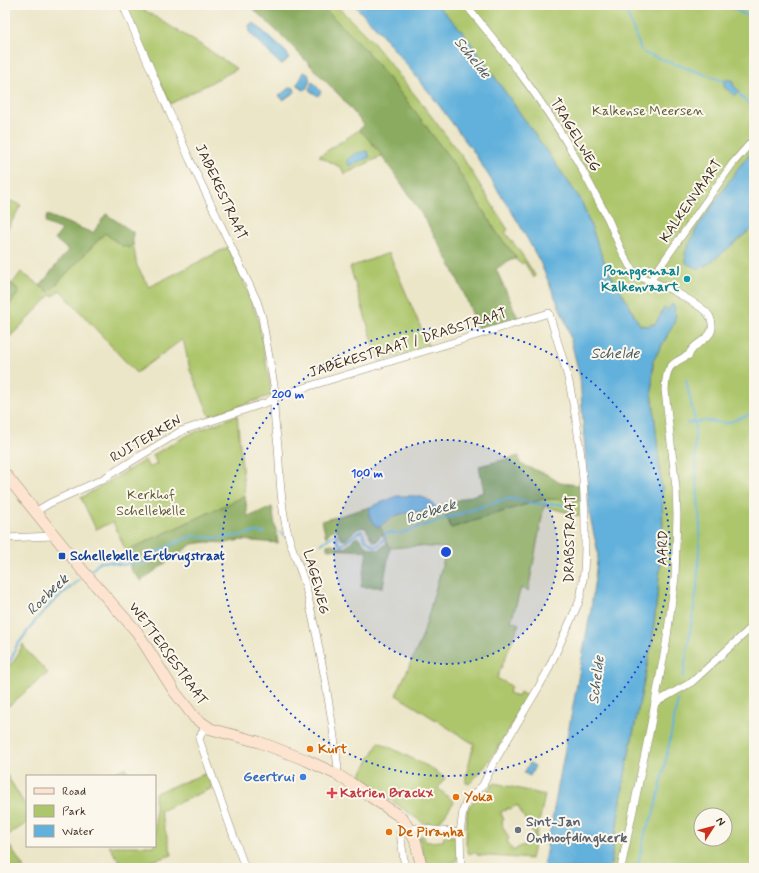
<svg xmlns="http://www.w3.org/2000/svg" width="759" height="873" font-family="Mynerve,sans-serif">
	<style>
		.green { fill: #adc66c; stroke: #747845; fill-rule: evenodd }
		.forest { fill: #8aab60; stroke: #626a3f }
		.water { fill: #62b1dc; stroke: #4e6e7d }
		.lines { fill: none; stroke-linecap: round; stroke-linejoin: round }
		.stream { stroke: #62b1dc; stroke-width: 2 }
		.street-casing { stroke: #948874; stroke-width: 8 }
		.secondary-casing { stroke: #948874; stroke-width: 12 }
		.street { stroke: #fff; stroke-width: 7 }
		.secondary { stroke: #fde4d1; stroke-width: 11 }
		.ring { fill: none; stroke: #1d4ed8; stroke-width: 2; stroke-dasharray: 2 4 }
		.culture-dot { fill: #0f9aa8; stroke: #fbf7ec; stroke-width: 1.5 }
		.transit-dot { fill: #1a4fb4; stroke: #fbf7ec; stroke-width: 1.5 }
		.food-dot { fill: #e8710a; stroke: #fbf7ec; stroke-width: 1.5 }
		.shop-dot { fill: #3f7fe0; stroke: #fbf7ec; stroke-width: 1.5 }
		.health-dot { fill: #e0444e; stroke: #fbf7ec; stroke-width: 1.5 }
		.worship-dot { fill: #6b7280; stroke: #fbf7ec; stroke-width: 1.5 }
		.labels { text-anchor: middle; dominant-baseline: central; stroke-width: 4; stroke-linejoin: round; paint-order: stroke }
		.park-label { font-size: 14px; fill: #5d5935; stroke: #fbf7ec }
		.street-label { font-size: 14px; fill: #3b2a1e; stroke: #fbf7ec }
		.culture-label { font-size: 14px; font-weight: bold; fill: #0d838f; stroke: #fbf7ec; text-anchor: end }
		.transit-label { font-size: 14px; font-weight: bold; fill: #164399; stroke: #fbf7ec; text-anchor: start }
		.food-label { font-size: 14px; font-weight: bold; fill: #c56008; stroke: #fbf7ec; text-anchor: start }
		.shop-label { font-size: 14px; font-weight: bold; fill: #366cbe; stroke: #fbf7ec; text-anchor: end }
		.health-label { font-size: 14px; font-weight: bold; fill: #be3a42; stroke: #fbf7ec; text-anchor: start }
		.worship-label { font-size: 14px; font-weight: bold; fill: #5b616d; stroke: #fbf7ec; text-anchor: start }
		.water-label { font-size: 15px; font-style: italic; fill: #495960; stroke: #fbf7ec }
		.centre { fill: #1d4ed8; stroke: #fbf7ec; stroke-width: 2 }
		.ring-label { font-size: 12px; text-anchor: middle; font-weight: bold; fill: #1d4ed8; stroke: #fbf7ec; stroke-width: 4; stroke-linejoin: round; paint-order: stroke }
	</style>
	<rect width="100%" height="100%" fill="#fbf7ec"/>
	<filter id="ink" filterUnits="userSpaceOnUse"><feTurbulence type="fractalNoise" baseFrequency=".025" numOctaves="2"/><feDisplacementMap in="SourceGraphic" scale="8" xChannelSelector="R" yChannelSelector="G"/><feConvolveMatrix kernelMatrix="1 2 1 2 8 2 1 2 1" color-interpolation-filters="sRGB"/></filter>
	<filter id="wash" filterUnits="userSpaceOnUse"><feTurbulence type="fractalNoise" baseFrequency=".012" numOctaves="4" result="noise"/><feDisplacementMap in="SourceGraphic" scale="16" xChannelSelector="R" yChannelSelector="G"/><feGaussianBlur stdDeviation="0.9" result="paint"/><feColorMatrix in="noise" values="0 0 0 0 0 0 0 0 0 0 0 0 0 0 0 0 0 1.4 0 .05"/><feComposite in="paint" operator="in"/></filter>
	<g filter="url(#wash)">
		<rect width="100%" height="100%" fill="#ece6c9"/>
		<!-- green -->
		<g class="green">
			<path d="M125 5H136L209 50 237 69 170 104Z"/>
			<path d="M321 5H336L371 40 422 104 463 158 508 230 505 232 521 253 535 275 534 278 524 262 521 264 515 259 516 257 499 236 454 164 414 110 363 47Z"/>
			<path d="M437 5H754V868H610L627 763 652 642 663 542 662 490 652 391 653 361 669 333 674 312 670 309 668 310 664 308 656 323 648 326 640 325 634 315 629 305 606 266 581 200 463 32ZM701 815H725V839H701Z"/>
			<path d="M359 130 368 138 382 156 345 174 340 167 319 156Z"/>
			<path d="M5 199 21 205 5 234Z"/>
			<path d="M105 233 116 242 130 248 133 243 137 266 149 287 228 247 246 287 258 319 272 395 210 416 190 370 183 339 136 373 60 290 54 296 51 295 5 342V311L20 291 12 284 21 272 49 292Z"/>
			<path d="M389 253 429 347 379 362 350 267Z"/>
			<path d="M237 415 245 496 126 551 113 522 96 529 81 498 145 460 149 468 157 464 153 455 188 435Z"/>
			<path d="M543 499 580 500V516L544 506 528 591 521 588 511 621 519 624 497 678 511 686 509 693 518 697 520 692 528 697C510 727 494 760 469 784L466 783V775L474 744 396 695 422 638 447 548 415 546 390 548 380 527C395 511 408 513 427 511 432 510 438 507 442 505L451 528Z"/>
			<path d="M23 644 26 650 48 673 5 709V669L14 661Z"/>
			<path d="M379 742 429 767 445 778 438 788 454 802 444 816 436 825 424 823 419 820 359 778Z"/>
			<path d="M5 772 27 808V823L5 837Z"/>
			<path d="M207 773 212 788 160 811 172 855 128 868H124L109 846H155V793Z"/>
			<path d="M495 783 545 795 531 859 477 855 475 852 469 854 466 844 467 810 471 804ZM517 805 534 835 530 836 532 839 527 842 526 845 521 846 513 851 507 841 509 839 502 825 503 824 502 821 504 820 501 813 502 811 507 810V808L510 809Z"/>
			<path d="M421 835 424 837 426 842 443 841 444 836H455L458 840 457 860 451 865V868H427L419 838Z"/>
			<path d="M5 839 24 868H15L5 863Z"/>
		</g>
		<!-- forest -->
		<g class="forest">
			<path d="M249 5H321L363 47 414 110 454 164 499 236 516 257 515 259 508 261 496 269 518 318 481 329 477 327C458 272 429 223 396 176 385 161 374 142 359 130L364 125 342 98 283 37Z"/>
			<path d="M106 214 133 232V243L130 248 122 246 105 233 49 292 40 286 68 250 55 239 62 230 45 223 47 215 93 233Z"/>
			<path d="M5 279 20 291 5 311Z"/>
			<path d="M519 456 520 464 546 474 560 483 580 485V500L543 499 451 528 442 505 484 492 479 466Z"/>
			<path d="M245 496 248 517 272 507 278 543 240 540 226 543 207 542 192 544 141 581 130 569V560L126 551Z"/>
			<path d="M370 507 369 516 376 526 380 527 390 548 383 587H361L367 551 327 549V545L332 544C348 554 346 543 357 537 368 544 362 548 379 550L387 543 382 534 377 541 374 542 372 540 366 528C357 525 352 535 345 540L341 539 337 529 331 531 326 537 322 521Z"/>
			<path d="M126 767 129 776H106Z"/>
		</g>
		<!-- water -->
		<g class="water">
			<path d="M354 5H437L463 32 581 200 606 266 629 305 634 315 640 325 648 326 656 323 664 308 668 310 672 304 675 307 674 312 676 314 674 323 653 361 652 391 662 490 663 542 652 642 627 763 610 868H543L591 609 598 553 589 512 580 377 567 325 540 262 518 222 473 151 432 96 380 32Z"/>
			<path d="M252 23 255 24 287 53 289 58 286 61 282 64 279 63 250 33 249 25Z"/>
			<path d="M303 72 308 74 310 81 307 88 303 90 297 84 302 77 301 76Z"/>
			<path d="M724 80H732L734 86 740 92 734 95 724 87Z"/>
			<path d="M312 82 314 83 321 92 318 96 309 90Z"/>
			<path d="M290 87 294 88 295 92 283 100 279 96Z"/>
			<path d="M754 149V227L710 263 698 269 686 263 685 253 697 228 738 168Z"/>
			<path d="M366 151 368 152 370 157 349 166 347 161C350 155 359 152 366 151Z"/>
			<path d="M397 496C412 496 427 493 436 508 415 516 398 507 380 527L376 526 369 516 370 507Z"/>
			<path d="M530 763 535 766 530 776 524 773Z"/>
		</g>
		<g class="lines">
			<!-- stream -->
			<g class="stream">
				<path d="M624 5 641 50"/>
				<path d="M726 5 754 19"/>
				<path d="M644 53 726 82"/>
				<path d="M737 92 754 110"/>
				<path d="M686 423 706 421 727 423 754 413"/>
				<path d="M280 532 285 536"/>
				<path d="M321 544 335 534 338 536 337 541 341 546 357 533 362 531 365 539 375 547 382 542 386 533H401L505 499H516L530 503 544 504H560L573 511"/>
				<path d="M92 570 100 562H109L123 565 130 563 145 564 153 554 171 545 192 536 214 538 242 535 256 532 264 533"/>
				<path d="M5 666 12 658 16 647 36 620 52 603 79 580"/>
				<path d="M683 677 697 589 700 527 695 456V422L686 380"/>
				<path d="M637 868 645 833 653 815 660 789 678 700"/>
			</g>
		</g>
	</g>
	<g filter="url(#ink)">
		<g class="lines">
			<!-- street casing -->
			<g class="street-casing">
				<g id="street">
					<path d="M123 5 190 160 257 301 262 317 275 391C272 408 276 428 278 446 280 473 280 503 287 530 291 550 301 568 306 588 320 647 331 707 338 768L336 774"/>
					<path d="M466 5C504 51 541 98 571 150 584 172 596 196 608 219 615 234 624 261 635 273 640 278 645 279 651 281 663 285 705 306 710 317 720 340 693 340 689 355 669 364 666 368 665 390L676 488 677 515 675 578 666 644 650 729 621 868"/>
					<path d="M651 281 654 275 733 163 754 139"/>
					<path d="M35 512 50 503 101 480 181 431 268 402 274 397 549 313C556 338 565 362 570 387 580 435 585 483 585 532 585 555 585 580 579 602L547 672 537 690 493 764 483 785 466 803 463 811 460 833 461 868"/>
					<path d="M5 538 54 536"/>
					<path d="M655 703 692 682 754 625"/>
					<path d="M205 726 199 739 245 868"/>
					<path d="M410 831 415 828 460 833"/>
					<path d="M405 868 400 832 407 825"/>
				</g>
			</g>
			<!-- secondary casing -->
			<g class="secondary-casing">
				<path id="secondary" d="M5 474 83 571 137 632 174 691 195 718 211 729 259 742 306 760 336 774 355 786 402 818 410 831 415 840 422 868"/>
			</g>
			<!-- street -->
			<use href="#street" class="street"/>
			<!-- secondary -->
			<use href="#secondary" class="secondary"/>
		</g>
	</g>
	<!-- distance rings -->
	<circle cx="446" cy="552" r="112" fill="#1d4ed8" fill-opacity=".12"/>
	<g class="ring">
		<circle cx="446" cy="552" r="112"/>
		<circle cx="446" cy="552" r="224"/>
	</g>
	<!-- markers -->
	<circle class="culture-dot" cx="687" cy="279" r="4"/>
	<rect class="transit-dot" x="58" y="552" width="8" height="8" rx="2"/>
	<g class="food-dot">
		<circle cx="310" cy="749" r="4"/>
		<circle cx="456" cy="797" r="4"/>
		<circle cx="389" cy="832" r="4"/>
	</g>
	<circle class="shop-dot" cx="303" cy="777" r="4"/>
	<path class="health-dot" d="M330 787h4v4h4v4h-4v4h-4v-4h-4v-4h4z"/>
	<circle class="worship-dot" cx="518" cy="830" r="4"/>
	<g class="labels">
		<!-- park labels -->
		<g class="park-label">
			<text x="648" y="111">Kalkense Meersen</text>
			<text x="151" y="495">Kerkhof<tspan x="151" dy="16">Schellebelle</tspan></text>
		</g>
		<!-- street labels -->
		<g class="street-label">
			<text transform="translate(575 135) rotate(59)">TRAGELWEG</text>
			<text transform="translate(221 192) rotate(65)">JABEKESTRAAT</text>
			<text transform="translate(691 201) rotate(-55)">KALKENVAART</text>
			<text transform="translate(408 343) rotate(-17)">JABEKESTRAAT / DRABSTRAAT</text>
			<text transform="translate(146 439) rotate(-30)">RUITERKEN</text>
			<text transform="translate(570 539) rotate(-89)">DRABSTRAAT</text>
			<text transform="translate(663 548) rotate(-88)">AARD</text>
			<text transform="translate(316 582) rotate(75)">LAGEWEG</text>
			<text transform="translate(168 654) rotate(54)">WETTERSESTRAAT</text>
		</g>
		<!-- culture labels -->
		<g class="culture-label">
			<text x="679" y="271">Pompgemaal<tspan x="679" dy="16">Kalkenvaart</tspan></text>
		</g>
		<!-- transit labels -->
		<g class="transit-label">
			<text x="70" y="556">Schellebelle Ertbrugstraat</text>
		</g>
		<!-- food labels -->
		<g class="food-label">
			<text x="318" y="749">Kurt</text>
			<text x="464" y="797">Yoka</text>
			<text x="397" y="832">De Piranha</text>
		</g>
		<!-- shop labels -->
		<g class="shop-label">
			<text x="295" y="777">Geertrui</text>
		</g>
		<!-- health labels -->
		<g class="health-label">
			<text x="340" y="793">Katrien Brackx</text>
		</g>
		<!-- worship labels -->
		<g class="worship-label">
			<text x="526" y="822">Sint-Jan<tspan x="526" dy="16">Onthoofdingkerk</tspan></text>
		</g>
		<!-- water labels -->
		<g class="water-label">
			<text transform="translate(472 58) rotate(51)">Schelde</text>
			<text x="615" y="354">Schelde</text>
			<text transform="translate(431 512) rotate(-18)">Roebeek</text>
			<text transform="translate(48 595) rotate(-44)">Roebeek</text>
			<text transform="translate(597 680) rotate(-83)">Schelde</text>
		</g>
	</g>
	<circle cx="446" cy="552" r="6" class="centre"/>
	<g class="ring-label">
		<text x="288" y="398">200 m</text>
		<text x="367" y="477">100 m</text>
	</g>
	<!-- margin -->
	<rect width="759" height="873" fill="none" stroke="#fbf7ec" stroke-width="20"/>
	<!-- legend -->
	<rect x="26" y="775" width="130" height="72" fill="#fbf7ec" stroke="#aea59a"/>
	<rect x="34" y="788" width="20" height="6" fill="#fde4d1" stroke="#aea59a"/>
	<text x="62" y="795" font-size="12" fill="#3b2a1e">Road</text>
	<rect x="34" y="805" width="20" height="12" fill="#adc66c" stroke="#aea59a"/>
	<text x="62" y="815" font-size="12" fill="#3b2a1e">Park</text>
	<rect x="34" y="825" width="20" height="12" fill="#62b1dc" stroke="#aea59a"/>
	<text x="62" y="835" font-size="12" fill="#3b2a1e">Water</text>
	<!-- north arrow -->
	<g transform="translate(713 827) rotate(54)"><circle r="19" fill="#fbf7ec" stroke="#aea59a"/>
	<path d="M0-3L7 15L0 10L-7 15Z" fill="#c8321e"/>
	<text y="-6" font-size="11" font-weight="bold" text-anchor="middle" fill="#3b2a1e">N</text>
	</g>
</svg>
